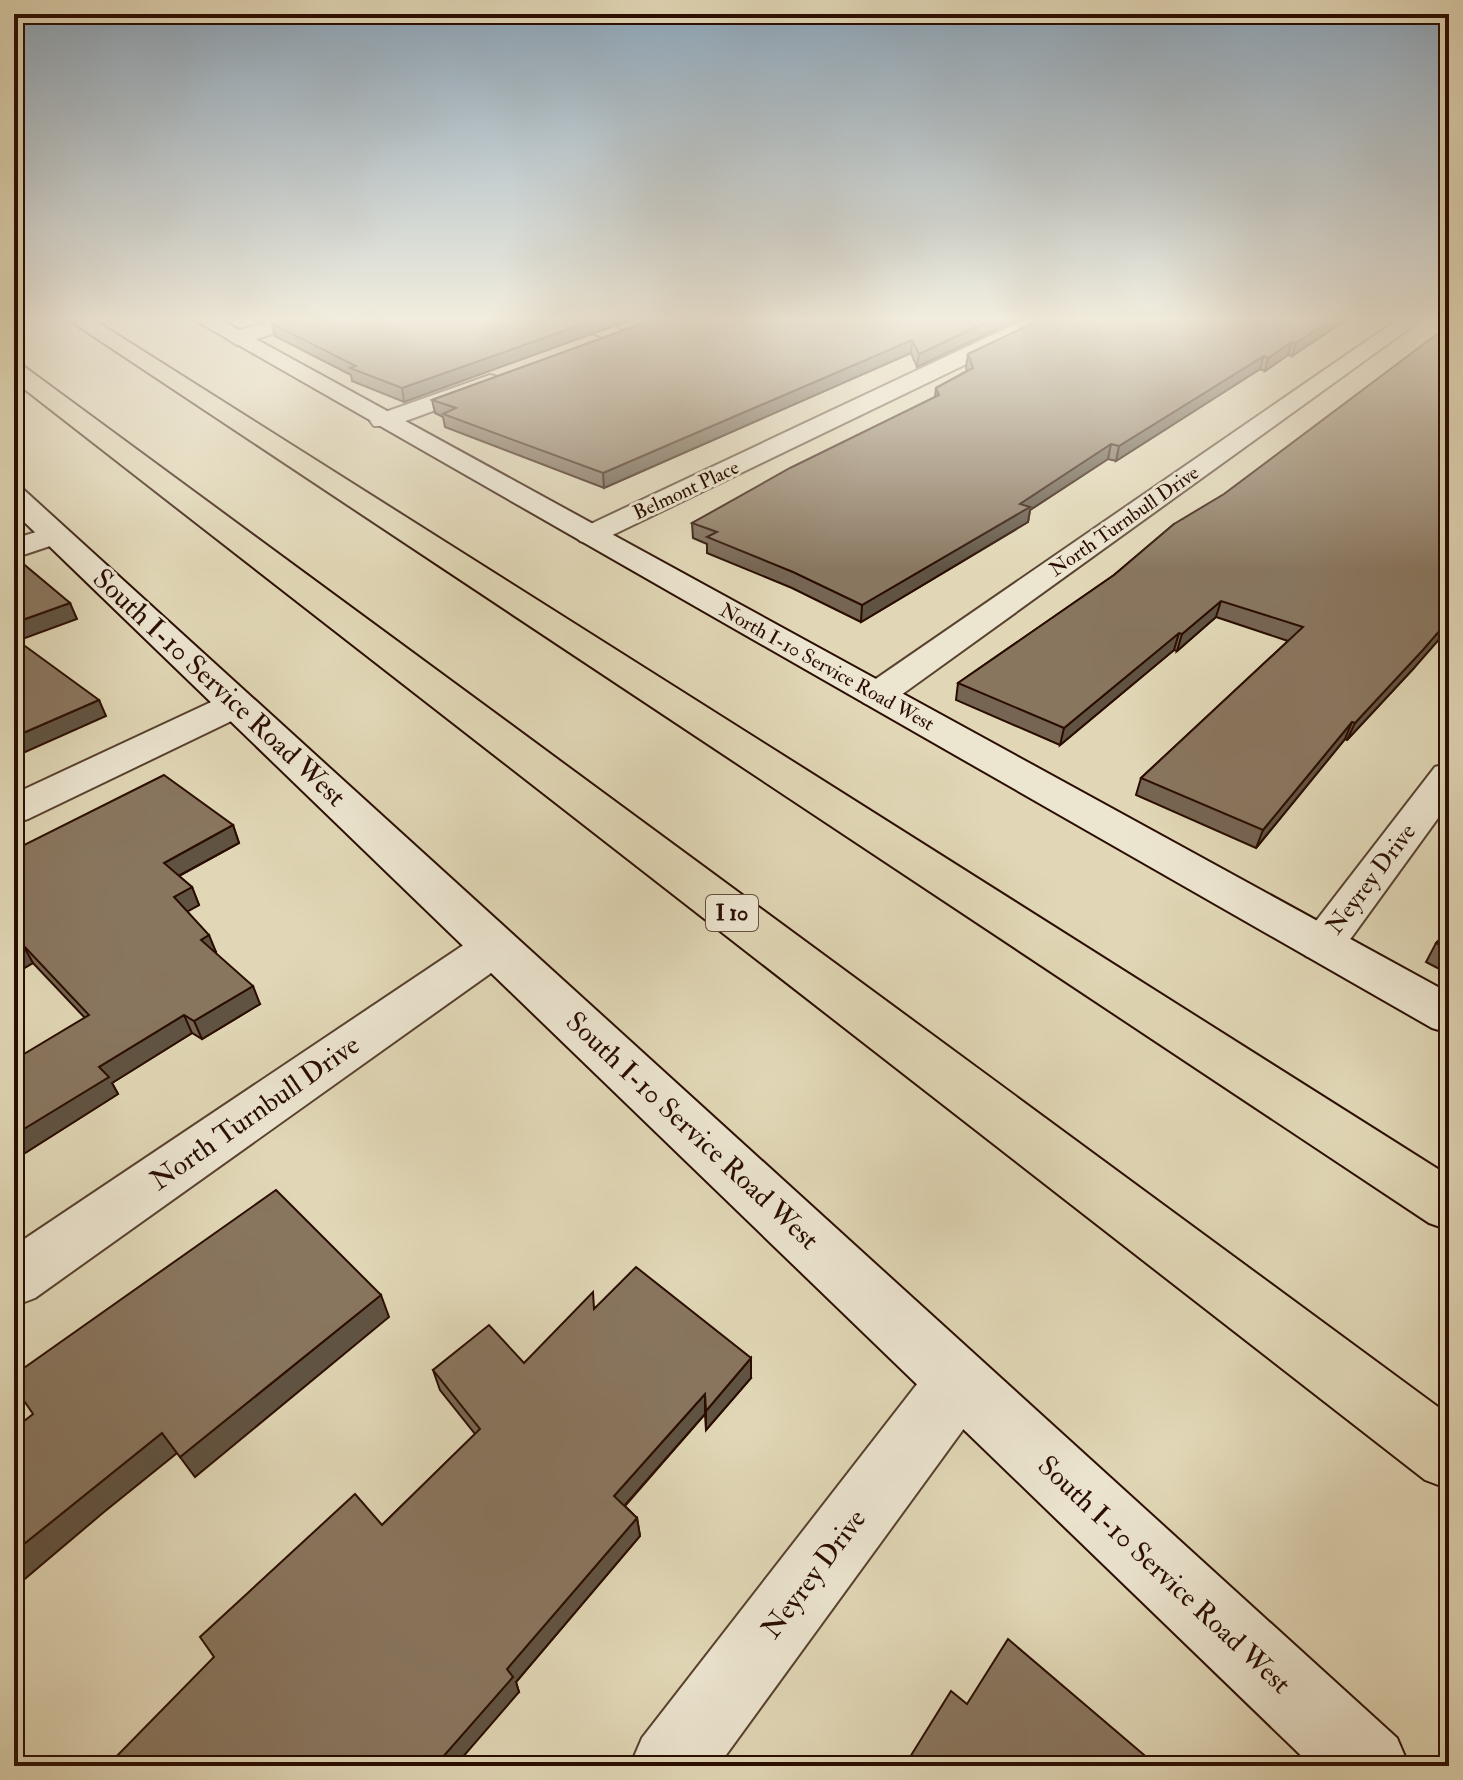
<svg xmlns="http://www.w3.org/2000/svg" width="1463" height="1780" font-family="'IM FELL Double Pica',serif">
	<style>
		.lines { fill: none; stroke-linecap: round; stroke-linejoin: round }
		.street-casing { stroke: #58402e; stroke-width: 4 }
		.secondary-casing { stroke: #2a0d00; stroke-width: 4 }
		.highway-casing { stroke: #2a0d00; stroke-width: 4 }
		.street { fill: #ece5d0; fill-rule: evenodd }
		.secondary { fill: #ece5d0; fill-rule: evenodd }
		.highway { fill: #e1d7b6; fill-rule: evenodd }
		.wall { fill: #766552; stroke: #2a0d00; stroke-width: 2 }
		.shaded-wall { fill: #605342; stroke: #2a0d00; stroke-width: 2 }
		.building { fill: #89765f; stroke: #2a0d00; stroke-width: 2 }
		.labels { text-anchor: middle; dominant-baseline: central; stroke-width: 6; stroke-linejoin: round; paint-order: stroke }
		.far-street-label { font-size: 20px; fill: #2a0d00; stroke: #ece5d0 }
		.shield { fill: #ece5d0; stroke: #644e3e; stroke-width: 2 }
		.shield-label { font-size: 22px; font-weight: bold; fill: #2a0d00 }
		.street-label { font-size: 24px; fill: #2a0d00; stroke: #ece5d0 }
		.near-street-label { font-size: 28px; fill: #2a0d00; stroke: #ece5d0 }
	</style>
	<rect width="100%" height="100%" fill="#e1d7b6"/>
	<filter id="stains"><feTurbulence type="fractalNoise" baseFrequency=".0025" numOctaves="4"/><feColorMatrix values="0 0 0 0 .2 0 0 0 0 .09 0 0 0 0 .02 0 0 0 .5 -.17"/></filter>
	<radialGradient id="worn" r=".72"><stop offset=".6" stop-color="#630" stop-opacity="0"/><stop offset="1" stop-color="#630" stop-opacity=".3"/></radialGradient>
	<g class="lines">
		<!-- street casing -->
		<g class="street-casing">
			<g id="street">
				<path d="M274 320H308L305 324 237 345 226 338 229 333Z"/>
				<path d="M563 320C584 320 613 319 628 336L617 342 566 324Z"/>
				<path d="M1024 320H1052L1049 324 600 541 590 544 580 541 575 535 580 529Z"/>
				<path d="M1397 320H1421L890 703 877 706 864 703 859 695 864 687Z"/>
				<path d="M490 375 498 377 502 382 498 387 392 426H374L370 421 374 416Z"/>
				<path d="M55 526 65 529 70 535 65 541 14 558V539Z"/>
				<path d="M235 694 248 697 253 705 248 713 28 819 14 823V794L222 697Z"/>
				<path d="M1449 763V803L1338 956 1322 961 1306 956 1299 945 1306 934 1435 767Z"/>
				<path d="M496 930 512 934 519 946 512 958 35 1298 14 1306V1246L480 934Z"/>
				<path d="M958 1352 981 1361 990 1383 981 1405 718 1766H630L642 1738 935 1361Z"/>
			</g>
		</g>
		<!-- secondary casing -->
		<g class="secondary-casing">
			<g id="secondary">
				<path d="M195 320H221L1449 993V1033L1432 1028Z"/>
				<path d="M14 488 24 490 1397 1738 1409 1766H1312L14 512Z"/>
			</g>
		</g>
		<!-- highway casing -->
		<g class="highway-casing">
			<g id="highway">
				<path d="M69 320H94L1449 1176V1230L1429 1223Z"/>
				<path d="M14 363 22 365 1449 1415V1489L1425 1480 14 381Z"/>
			</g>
		</g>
		<!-- street -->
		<use href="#street" class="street"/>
		<!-- secondary -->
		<use href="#secondary" class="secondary"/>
		<!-- highway -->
		<use href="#highway" class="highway"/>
	</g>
	<!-- wall -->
	<g class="wall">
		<path d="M284 320H630L404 402 352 381 351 375 275 336 272 324Z"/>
		<path d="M652 320H1016L917 367 911 353 604 488 445 427 443 417 435 413 432 400Z"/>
		<path d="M1040 320H1346L1292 356 1288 355 1265 371 1260 369 1116 461 1108 459 1030 510 1028 522 861 622 792 588 707 553V544L693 538 692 523 935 397 936 388 967 371 966 367 968 354Z"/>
		<path d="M1174 524 1414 668 1347 740 1345 739 1256 848 1136 795 1141 778 1288 641 1216 617 1177 651 1174 650 1060 745 956 700 958 683 1114 575Z"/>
		<path d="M233 825 239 843 179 876 192 887 199 905 187 911 216 952 215 953 260 1004 202 1039 192 1033 112 1083 118 1094 14 1160 85 1018 33 963 14 974V850Z"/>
		<path d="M1449 930V974L1426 962 1436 943Z"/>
		<path d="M595 1307 751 1378 706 1430 705 1414 625 1506 637 1518 640 1536 516 1682 519 1692 214 1657 382 1525 475 1434 440 1390 433 1370 524 1363Z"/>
		<path d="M967 1704 1157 1766H906L910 1757Z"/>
	</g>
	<!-- shaded-wall -->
	<g class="shaded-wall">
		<path d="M595 320H630L404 402 402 388Z"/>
		<path d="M991 320H1016L917 367 919 354Z"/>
		<path d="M1331 320H1346L1292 356 1296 343Z"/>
		<path d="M912 340 911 353 604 488 603 473Z"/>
		<path d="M1292 342 1288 355 1265 371 1268 358Z"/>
		<path d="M1264 356 1260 369 1116 461 1119 446Z"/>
		<path d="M1111 444 1108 459 1030 510 1028 522 861 622 862 605Z"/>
		<path d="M1221 601 1216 617 1177 651 1182 634Z"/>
		<path d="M70 603 77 619 14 642V623Z"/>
		<path d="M1449 620V628L1414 668 1347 740 1355 723Z"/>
		<path d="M1179 633 1174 650 1060 745 1064 728Z"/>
		<path d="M99 700 106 716 14 757V737Z"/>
		<path d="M1352 722 1345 739 1256 848 1263 830Z"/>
		<path d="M233 825 239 843 171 880 164 863Z"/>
		<path d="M192 887 199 905 181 915 174 897Z"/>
		<path d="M209 935 216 952 208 958 201 940Z"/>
		<path d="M23 945 33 963 14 974V950Z"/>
		<path d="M253 986 260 1004 202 1039 194 1021Z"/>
		<path d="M184 1015 192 1033 112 1083 118 1094 14 1160V1135L99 1067Z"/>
		<path d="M381 1295 389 1317 195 1477 180 1457Z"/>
		<path d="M751 1358V1378L706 1430V1411Z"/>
		<path d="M705 1394V1414L617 1514 614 1496Z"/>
		<path d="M162 1433 177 1453 104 1512 14 1588V1552Z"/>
		<path d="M637 1518 640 1536 516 1682 519 1692 455 1766H435L507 1669Z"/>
	</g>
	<!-- building -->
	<g class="building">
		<path d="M284 320H595L402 388 350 368 356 366 272 324Z"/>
		<path d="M652 320H991L919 354 912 340 603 473 443 414 456 408 432 400Z"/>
		<path d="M1040 320H1331L1296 343 1292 342 1268 358 1264 356 1119 446 1111 444 1020 504 1030 507 862 605 793 572 707 537 717 532 692 523 790 468 939 395 936 388 973 368 968 354Z"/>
		<path d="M1449 325V620L1422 651 1355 723 1352 722 1263 830 1141 778 1303 627 1221 601 1182 634 1179 633 1064 728 958 683 1114 575 1174 524 1224 494Z"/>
		<path d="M14 556 70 603 14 623Z"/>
		<path d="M14 638 99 700 14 737Z"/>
		<path d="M164 775 233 825 164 863 192 887 174 897 209 935 201 940 253 986 194 1021 184 1015 99 1067 109 1077 14 1135V1060L89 1015 23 945 14 950V850Z"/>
		<path d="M1449 930V950L1436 943Z"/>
		<path d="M276 1190 381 1295 180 1457 162 1433 14 1552V1429L33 1414 14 1386V1375Z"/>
		<path d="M636 1267 751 1358 706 1411 705 1394 614 1496 637 1518 507 1669 513 1677 435 1766H107L214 1657 200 1637 355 1494 382 1525 480 1429 433 1370 489 1325 524 1363 593 1292 594 1309Z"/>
		<path d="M1008 1639 1157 1766H919L910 1757 951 1691 967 1704Z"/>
	</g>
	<!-- sky -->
	<linearGradient id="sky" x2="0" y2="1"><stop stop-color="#8ca6bb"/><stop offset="0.56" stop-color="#f2edde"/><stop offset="1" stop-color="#f2edde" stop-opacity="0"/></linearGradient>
	<rect width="1463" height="570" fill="url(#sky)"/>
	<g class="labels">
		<!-- far-street labels -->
		<g class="far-street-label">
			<text transform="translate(686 490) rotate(-25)">Belmont Place</text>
			<text transform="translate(1124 521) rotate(-35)">North Turnbull Drive</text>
			<text transform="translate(827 667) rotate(29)">North I-10 Service Road West</text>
		</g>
		<!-- shield labels -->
		<rect class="shield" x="706" y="895" width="52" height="36" rx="6"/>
		<g class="shield-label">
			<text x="732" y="913">I 10</text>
		</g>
		<!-- street labels -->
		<g class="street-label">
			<text transform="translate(1371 879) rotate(-53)">Neyrey Drive</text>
		</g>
		<!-- near-street labels -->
		<g class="near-street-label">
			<text transform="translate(219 688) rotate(43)">South I-10 Service Road West</text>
			<text transform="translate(255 1113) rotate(-35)">North Turnbull Drive</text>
			<text transform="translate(692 1131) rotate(43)">South I-10 Service Road West</text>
			<text transform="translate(814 1574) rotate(-53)">Neyrey Drive</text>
			<text transform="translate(1164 1575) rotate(43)">South I-10 Service Road West</text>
		</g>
	</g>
	<!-- margin -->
	<rect width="1463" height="1780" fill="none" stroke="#e1d7b6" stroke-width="48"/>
	<rect x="16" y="16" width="1431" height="1748" fill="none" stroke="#2a0d00" stroke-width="4"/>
	<rect x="24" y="24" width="1415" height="1732" fill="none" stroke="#2a0d00" stroke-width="2"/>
	<rect width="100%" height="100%" filter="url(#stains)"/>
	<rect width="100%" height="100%" fill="url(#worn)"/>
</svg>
